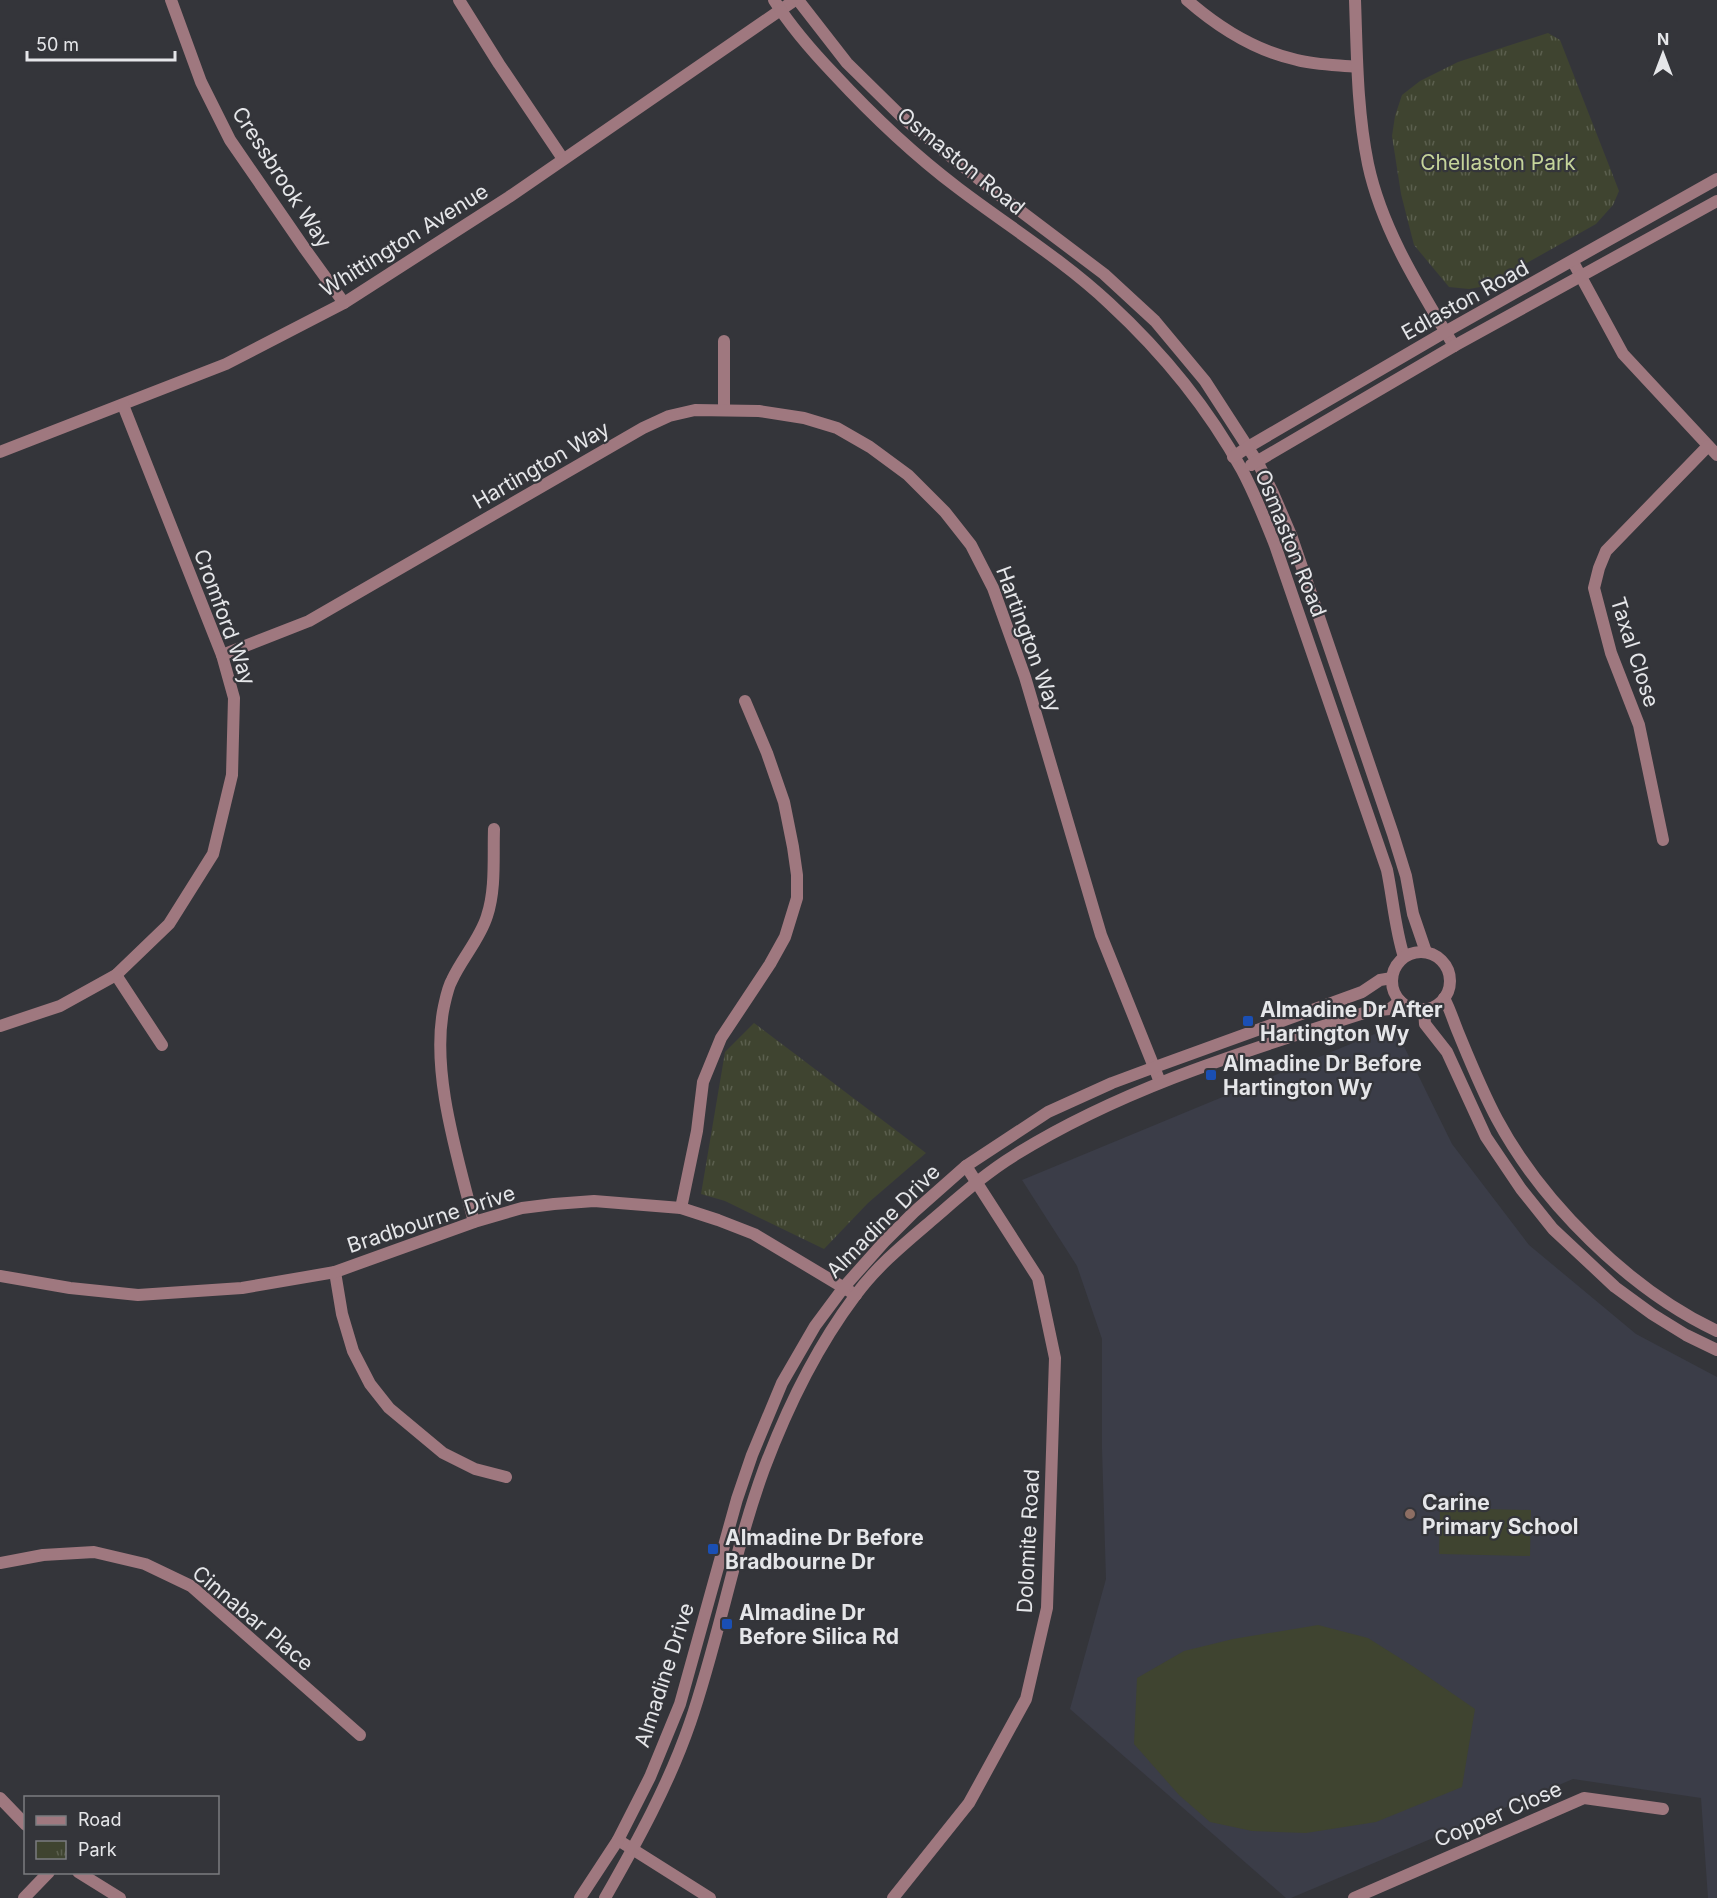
<svg xmlns="http://www.w3.org/2000/svg" width="1717" height="1898" font-family="Inter,sans-serif">
	<style>
		.built { fill: #3b3d48 }
		.park { fill: url(#park-tufts) }
		.pitch { fill: #3f4430 }
		.lines { fill: none; stroke-linecap: round; stroke-linejoin: round }
		.minor { stroke: #9f787f; stroke-width: 12 }
		.tertiary { stroke: #9f787f; stroke-width: 12 }
		.transit-dot { fill: #1a4fb4; stroke: #34353a; stroke-width: 2 }
		.education-dot { fill: #8d6e63; stroke: #34353a; stroke-width: 2 }
		.labels { text-anchor: middle; dominant-baseline: central; stroke-width: 4.5; stroke-linejoin: round; paint-order: stroke }
		.street-label { font-size: 21px; fill: #e5e6e9; stroke: #34353a }
		.park-label { font-size: 21px; fill: #c5d49a; stroke: #34353a }
		.poi-label { font-size: 21px; font-weight: bold; fill: #e5e6e9; stroke: #34353a; text-anchor: start }
	</style>
	<defs>
		<pattern id="park-tufts" width="24" height="20" patternUnits="userSpaceOnUse" patternTransform="scale(1.5)"><rect width="24" height="20" fill="#3f4430"/><path d="M3 7l-1-3M5 7V3M7 7l1-3M15 17l-1-3M17 17v-4M19 17l1-3" fill="none" stroke="#5b5f4e"/></pattern>
	</defs>
	<rect width="100%" height="100%" fill="#34353a"/>
	<!-- built -->
	<path class="built" d="M1394 1026 1452 1144 1529 1245 1636 1334 1717 1377V1898H1708L1701 1798 1573 1779 1291 1898H1286L1070 1709 1106 1579 1102 1449V1339L1077 1266 1022 1180Z"/>
	<!-- park -->
	<g class="park">
		<path d="M1548 33 1560 40 1619 191 1613 205 1596 224 1486 286 1469 289 1449 287 1414 245 1401 194 1392 136 1395 116 1402 95 1420 81 1458 62Z"/>
		<path d="M754 1023 926 1153 868 1203 824 1249 725 1201 701 1194 725 1052Z"/>
	</g>
	<!-- pitch -->
	<g class="pitch">
		<path d="M1440 1508 1531 1510 1530 1556 1439 1554Z"/>
		<path d="M1318 1625 1368 1638 1414 1667 1475 1709 1462 1787 1376 1822 1306 1833 1252 1831 1210 1822 1179 1795 1134 1744 1137 1678 1184 1651 1233 1639Z"/>
	</g>
	<g class="lines">
		<!-- minor -->
		<g class="minor">
			<path d="M171 0 201 82 230 140 305 249 344 303"/>
			<path d="M459 0 499 64 563 159"/>
			<path d="M1187 0C1219 28 1256 51 1297 60 1316 65 1338 65 1357 67"/>
			<path d="M1355 0C1357 55 1357 110 1368 164 1382 230 1420 289 1454 346"/>
			<path d="M1573 262 1623 354 1717 455"/>
			<path d="M724 341V409"/>
			<path d="M0 452 226 364 344 303 509 197 795 0"/>
			<path d="M222 655 309 621 643 428 669 416 695 410 759 411 804 418 837 428 870 447 908 475 945 512 971 545 993 588 1025 677 1101 935 1160 1082"/>
			<path d="M1663 840 1639 725 1611 653 1594 588 1599 568 1606 551 1708 446"/>
			<path d="M116 975 162 1045"/>
			<path d="M0 1026 60 1006 116 975 169 924 213 854 232 775 234 698 222 655 123 405"/>
			<path d="M681 1208 697 1131 703 1082 721 1038 770 964 785 937 797 898V875L793 847 784 802 767 753 745 701"/>
			<path d="M474 1222C458 1158 430 1071 444 1006 446 997 448 987 452 980 462 958 480 939 487 916 496 889 493 857 494 829"/>
			<path d="M335 1272 342 1314 353 1351 370 1384 389 1408 443 1453 475 1469 506 1477"/>
			<path d="M0 1276 70 1288 138 1295 242 1288 335 1272 474 1222 522 1208 554 1204 594 1201 681 1208 718 1220 754 1234 856 1295"/>
			<path d="M0 1563 43 1555 94 1552 145 1564 191 1586 360 1735"/>
			<path d="M0 1798 26 1825"/>
			<path d="M618 1840 710 1898"/>
			<path d="M78 1872 120 1898"/>
			<path d="M24 1898 49 1872"/>
			<path d="M893 1898 969 1803 1026 1699 1047 1608 1055 1358 1038 1278 966 1166"/>
			<path d="M1354 1898 1584 1798 1663 1809"/>
		</g>
		<!-- tertiary -->
		<g class="tertiary">
			<path d="M774 0C791 27 812 51 834 74 872 115 913 154 958 188 1008 226 1063 260 1109 303 1161 351 1208 408 1242 470 1255 494 1265 520 1275 545L1387 870C1393 899 1395 929 1404 957"/>
			<path d="M798 0 847 63 903 118 990 188 1104 274 1155 321 1205 381 1258 463 1273 493 1291 535 1393 834 1406 876 1413 914 1426 952"/>
			<path d="M1233 457 1248 447 1445 332 1717 179"/>
			<path d="M1251 465 1454 346 1717 201"/>
			<circle cx="1421" cy="981" r="29"/>
			<path d="M1444 998C1450 1009 1453 1020 1458 1032 1470 1061 1482 1091 1497 1119 1542 1203 1630 1290 1717 1331"/>
			<path d="M1424 1009 1425 1024 1447 1052 1486 1137 1521 1189 1553 1229 1615 1287 1652 1314 1686 1335 1717 1350"/>
			<path d="M580 1898 618 1840 650 1777 680 1704 737 1499 752 1455 782 1383 815 1326 844 1287 884 1242 914 1212 966 1166 1048 1112 1112 1083 1155 1067 1362 992 1380 980 1392 978"/>
			<path d="M605 1898C637 1842 669 1784 690 1723 719 1639 734 1551 764 1469 787 1408 816 1348 855 1296 876 1267 904 1244 931 1221 958 1198 984 1174 1015 1155 1124 1087 1249 1050 1370 1011L1390 1009 1400 1001"/>
		</g>
	</g>
	<!-- markers -->
	<g class="transit-dot">
		<rect x="1242" y="1015" width="12" height="12" rx="3"/>
		<rect x="1205" y="1069" width="12" height="12" rx="3"/>
		<rect x="707" y="1543" width="12" height="12" rx="3"/>
		<rect x="721" y="1618" width="12" height="12" rx="3"/>
	</g>
	<circle class="education-dot" cx="1410" cy="1514" r="6"/>
	<g class="labels">
		<!-- street labels -->
		<g class="street-label">
			<text transform="translate(961 161) rotate(39)">Osmaston Road</text>
			<text transform="translate(282 177) rotate(57)">Cressbrook Way</text>
			<text transform="translate(404 240) rotate(-32)">Whittington Avenue</text>
			<text transform="translate(1465 300) rotate(-29)">Edlaston Road</text>
			<text transform="translate(541 465) rotate(-30)">Hartington Way</text>
			<text transform="translate(1291 543) rotate(68)">Osmaston Road</text>
			<text transform="translate(225 617) rotate(70)">Cromford Way</text>
			<text transform="translate(1029 639) rotate(70)">Hartington Way</text>
			<text transform="translate(1635 652) rotate(72)">Taxal Close</text>
			<text transform="translate(431 1219) rotate(-18)">Bradbourne Drive</text>
			<text transform="translate(883 1221) rotate(-45)">Almadine Drive</text>
			<text transform="translate(1028 1541) rotate(-87)">Dolomite Road</text>
			<text transform="translate(253 1618) rotate(40)">Cinnabar Place</text>
			<text transform="translate(664 1675) rotate(-72)">Almadine Drive</text>
			<text transform="translate(1498 1814) rotate(-23)">Copper Close</text>
		</g>
		<!-- park labels -->
		<g class="park-label">
			<text x="1498" y="162">Chellaston Park</text>
		</g>
		<!-- poi labels -->
		<g class="poi-label">
			<text x="1260" y="1009">Almadine Dr After<tspan x="1260" dy="24">Hartington Wy</tspan></text>
			<text x="1223" y="1063">Almadine Dr Before<tspan x="1223" dy="24">Hartington Wy</tspan></text>
			<text x="1422" y="1502">Carine<tspan x="1422" dy="24">Primary School</tspan></text>
			<text x="725" y="1537">Almadine Dr Before<tspan x="725" dy="24">Bradbourne Dr</tspan></text>
			<text x="739" y="1612">Almadine Dr<tspan x="739" dy="24">Before Silica Rd</tspan></text>
		</g>
	</g>
	<!-- legend -->
	<rect x="24" y="1796" width="195" height="78" fill="#34353a" stroke="#7b7c80" stroke-width="1.5"/>
	<rect x="36" y="1816" width="30" height="9" fill="#9f787f" stroke="#7b7c80" stroke-width="1.5"/>
	<text x="78" y="1826" font-size="18" fill="#e5e6e9">Road</text>
	<rect x="36" y="1841" width="30" height="18" fill="url(#park-tufts)" stroke="#7b7c80" stroke-width="1.5"/>
	<text x="78" y="1856" font-size="18" fill="#e5e6e9">Park</text>
	<!-- north arrow -->
	<g transform="translate(1663 54)" stroke="#34353a" stroke-width="4.5" paint-order="stroke">
	<path d="M0-4.5L10 22L0 15L-10 22Z" fill="#e5e6e9"/>
	<text y="-9" font-size="16" font-weight="bold" text-anchor="middle" fill="#e5e6e9">N</text>
	</g>
	<!-- scale -->
	<path d="M27 51v9h148v-9" fill="none" stroke="#e5e6e9" stroke-width="3"/>
	<text x="36" y="51" font-size="18" fill="#e5e6e9" stroke="#34353a" stroke-width="4.5" paint-order="stroke">50 m</text>
</svg>
